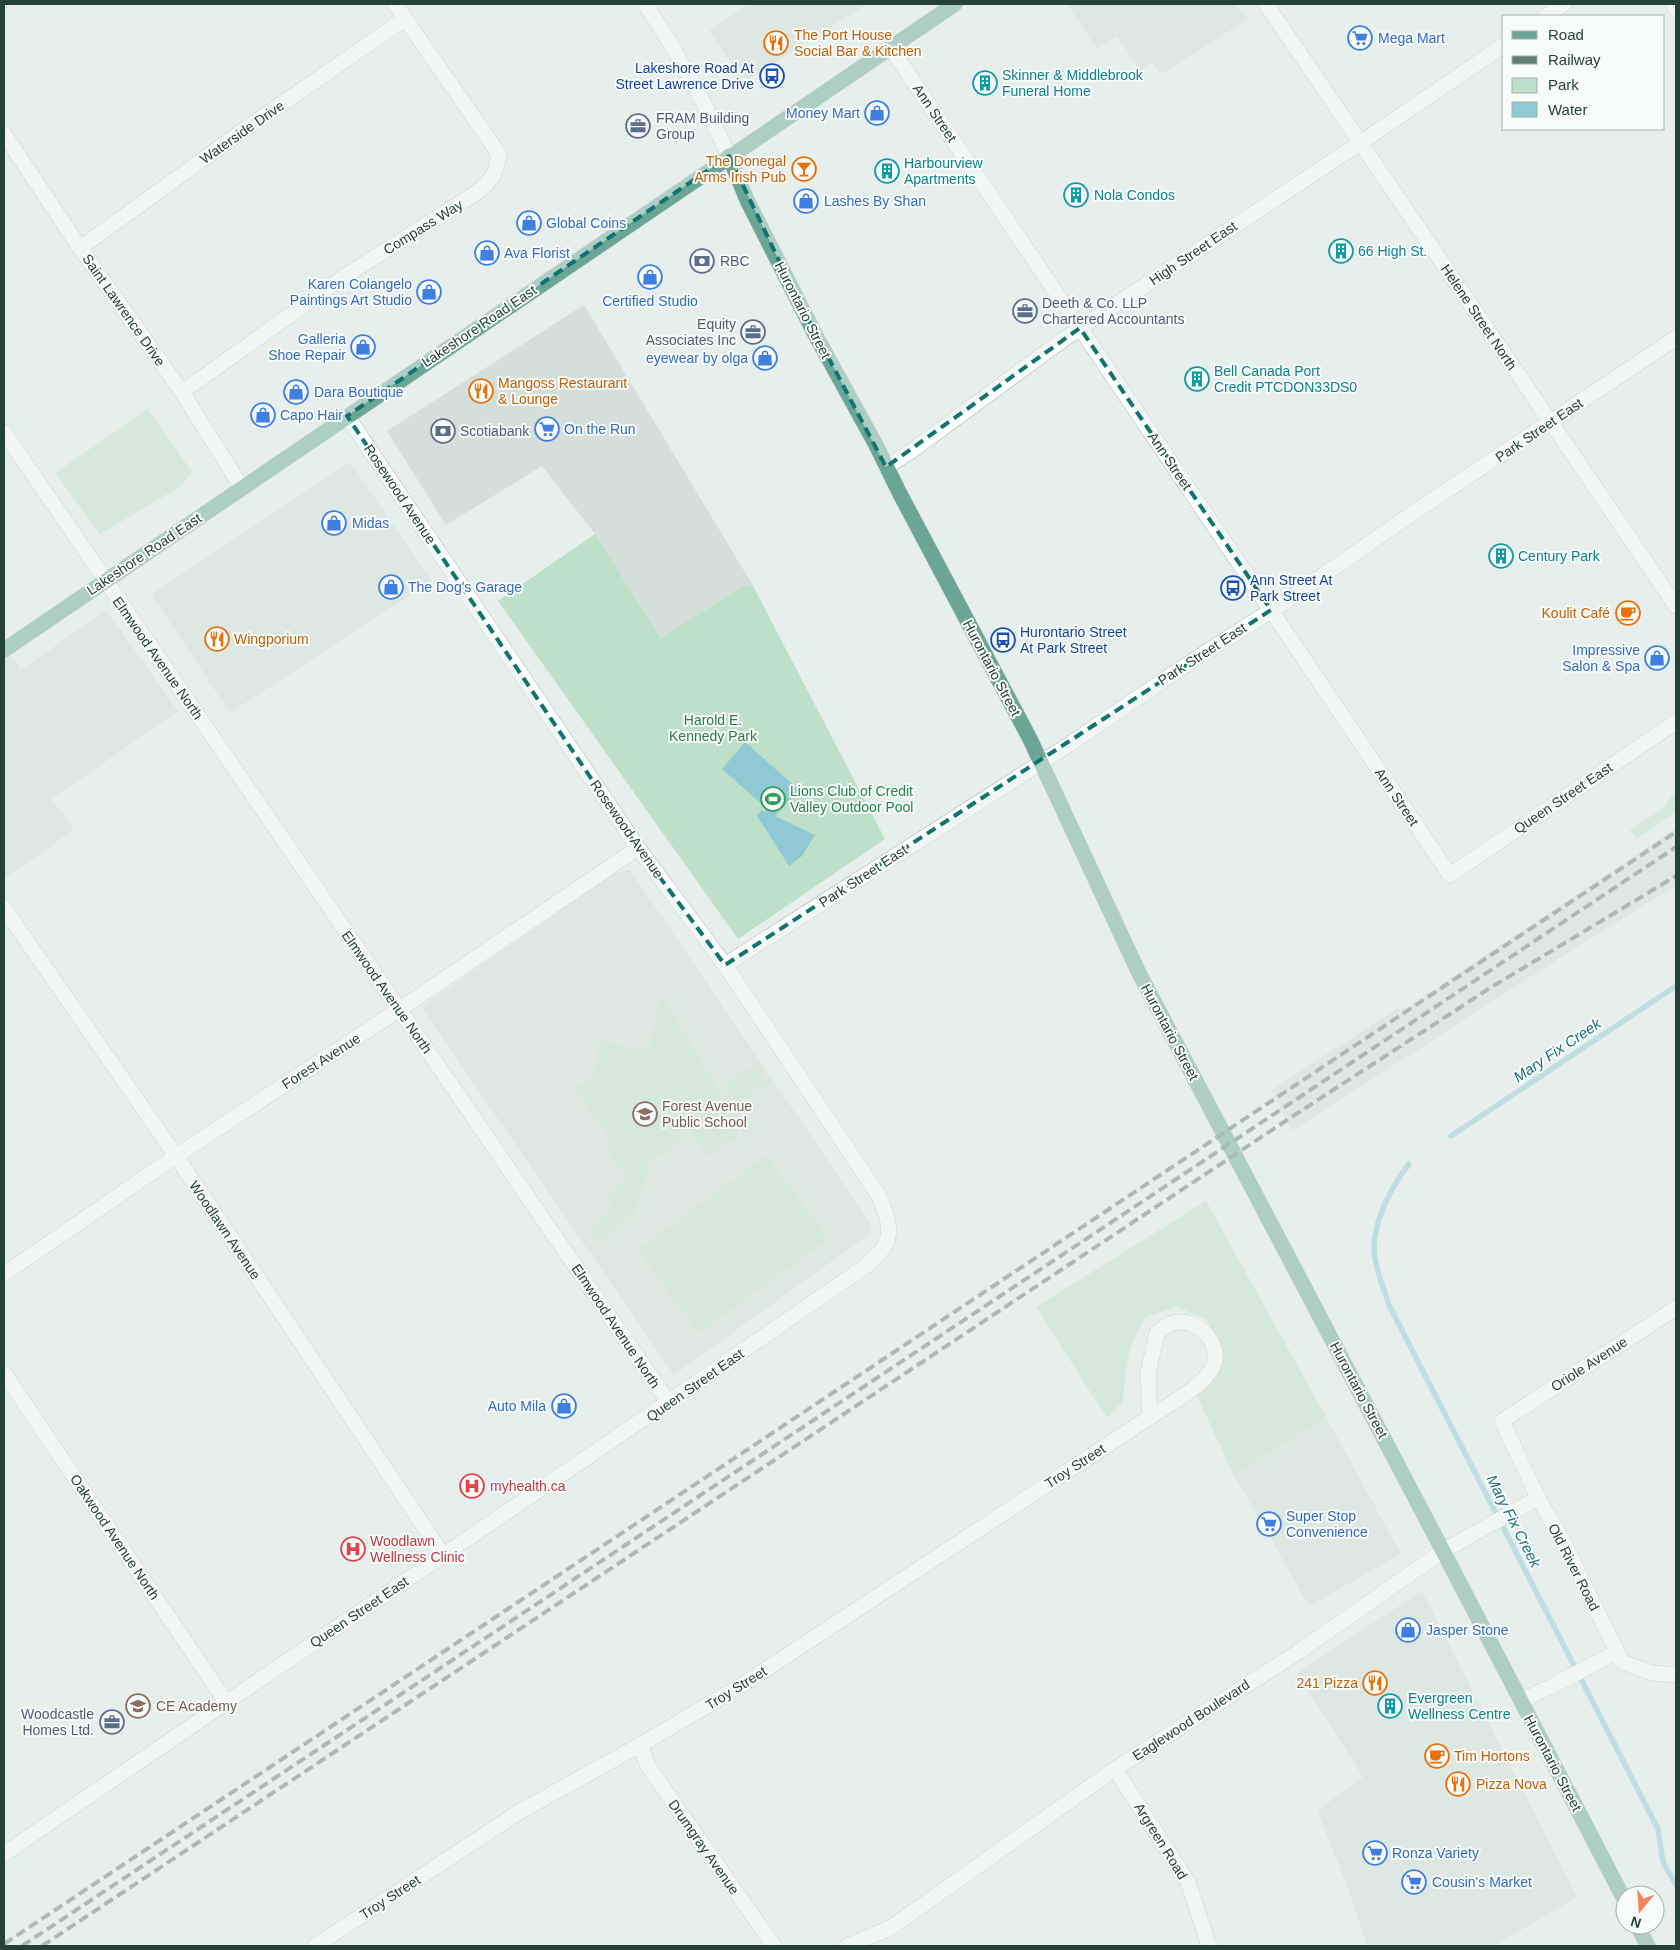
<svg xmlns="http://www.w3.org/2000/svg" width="1680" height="1950" font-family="Arial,sans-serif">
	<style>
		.built { fill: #d4dfda }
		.green { fill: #bfe0c8 }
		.water { fill: #8ec9d4 }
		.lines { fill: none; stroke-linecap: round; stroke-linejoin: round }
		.stream { stroke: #8ec9d4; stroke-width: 5.5 }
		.minor-casing { stroke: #a8b8b2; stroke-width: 16 }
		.major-casing { stroke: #c2cac8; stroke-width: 16 }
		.minor { stroke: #fff; stroke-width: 15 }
		.major { stroke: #6aa596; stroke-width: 15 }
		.rail { stroke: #5f7d75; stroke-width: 4; stroke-dasharray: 10 5; stroke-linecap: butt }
		.marked { fill: none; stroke: #0f766e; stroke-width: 4; stroke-dasharray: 10 6; stroke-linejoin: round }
		.labels { text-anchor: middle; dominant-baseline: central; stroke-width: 4; stroke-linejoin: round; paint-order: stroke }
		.food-label { font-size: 14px; fill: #c56008; stroke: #f7fbf9; text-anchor: start }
		.shop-label { font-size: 14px; fill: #366cbe; stroke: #f7fbf9; text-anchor: start }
		.transit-label { font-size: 14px; fill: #164399; stroke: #f7fbf9; text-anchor: start }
		.culture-label { font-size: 14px; fill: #0d838f; stroke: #f7fbf9; text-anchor: start }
		.street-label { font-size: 14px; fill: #24423a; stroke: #f7fbf9 }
		.service-label { font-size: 14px; fill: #4e5e75; stroke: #f7fbf9; text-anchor: start }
		.park-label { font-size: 14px; fill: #2d7a4b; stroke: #f7fbf9 }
		.leisure-label { font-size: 14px; fill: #27864d; stroke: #f7fbf9; text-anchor: start }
		.education-label { font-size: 14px; fill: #785e54; stroke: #f7fbf9; text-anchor: start }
		.health-label { font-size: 14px; fill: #be3a42; stroke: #f7fbf9; text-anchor: start }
		.water-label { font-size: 15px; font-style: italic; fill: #1c6f80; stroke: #f7fbf9 }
	</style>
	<rect width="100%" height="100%" fill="#e6efeb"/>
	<!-- built -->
	<g class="built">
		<path d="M748 4H867L747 80 736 70 709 31Z"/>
		<path d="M1067 4H1236L1248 19 1166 72H1159L1153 63 1140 70 1117 36 1097 49Z"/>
		<path d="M584 305 752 584 739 588 661 638 595 534 542 466 446 525 387 431Z"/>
		<path d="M350 462 432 581 230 713 151 594Z"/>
		<path d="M106 610 178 711 52 799 74 830 4 879V645L21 670Z"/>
		<path d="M1676 828V886L1586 941 1292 1131 1271 1090 1398 1008 1401 1011Z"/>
		<path d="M630 870 869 1221 871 1233 674 1375 421 1007 617 872Z"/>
		<path d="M1326 1417 1401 1554 1309 1606 1234 1475Z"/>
		<path d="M1422 1591 1577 1897 1494 1946H1367L1347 1885 1317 1811 1363 1777 1297 1673Z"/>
	</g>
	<!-- green -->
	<g class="green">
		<path d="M148 409 192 472 181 486 100 534 55 473Z"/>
		<path d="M595 534 661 638 739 588 752 584 885 839 738 939 498 601Z"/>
		<path d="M1676 793V812L1636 839 1630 830 1662 809 1671 797Z"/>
		<path d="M661 995 722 1095 678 1124 686 1137 650 1162 636 1211 600 1245 586 1231 615 1208 607 1196 627 1177 603 1144 610 1139 574 1089 594 1077 600 1041 649 1051Z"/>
		<path d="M755 1065 767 1083 736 1102 724 1084Z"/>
		<path d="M719 1104 736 1129 734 1130 738 1136 707 1156 686 1126Z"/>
		<path d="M767 1155 828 1239 699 1333 637 1250Z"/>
		<path d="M1206 1201 1326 1417 1234 1475 1194 1390 1219 1348 1206 1319 1177 1307 1145 1317C1127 1348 1126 1368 1123 1402L1107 1418 1036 1307Z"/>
	</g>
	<!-- water -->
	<path class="water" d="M745 742 799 790 775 816 815 835 802 856 789 866 757 816 761 810 765 811 767 809 722 769Z"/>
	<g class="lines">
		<!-- stream -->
		<g class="stream">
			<path d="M1451 1136 1676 986"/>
			<path d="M1409 1164C1391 1187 1370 1226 1375 1257 1377 1273 1384 1289 1389 1305L1658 1829 1663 1862 1676 1885"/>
		</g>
		<!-- minor casing -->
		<g class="minor-casing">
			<g id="minor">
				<path d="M645 4C678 52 705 103 729 156"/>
				<path d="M1266 4 1676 606"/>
				<path d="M1673 4 1676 9"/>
				<path d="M1546 16 1564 4"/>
				<path d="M890 47 1450 875 1676 722"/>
				<path d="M4 134 80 248 182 392 242 488"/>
				<path d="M80 248 245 129 405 19"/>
				<path d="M182 392 345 276 476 193C492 180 496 175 499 154L395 4"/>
				<path d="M4 432 669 1403"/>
				<path d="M886 467 910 452 1064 339 1360 143 1504 45"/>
				<path d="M4 908 176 1156 443 1555"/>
				<path d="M725 965 1070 744 1180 669 1286 601 1413 513 1676 338"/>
				<path d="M4 1274 176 1156 400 1009 638 848"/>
				<path d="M1676 1308 1502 1421 1538 1498 1562 1539 1622 1662 1652 1673 1676 1675"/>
				<path d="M4 1373 226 1702"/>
				<path d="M1521 1701 1550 1687 1617 1652"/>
				<path d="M640 1745 648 1766 774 1946"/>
				<path d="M1115 1769 1188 1882 1209 1946"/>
				<path d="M4 1854C291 1657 581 1464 867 1265 872 1259 880 1253 884 1247 894 1230 886 1213 879 1196L725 965 638 848 347 416"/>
				<path d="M315 1946 519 1812 640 1745 742 1685 1150 1417C1168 1405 1203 1387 1213 1367 1223 1344 1197 1316 1173 1323 1167 1324 1161 1330 1157 1333L1148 1373 1150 1417"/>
				<path d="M847 1946 890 1928 1115 1769 1297 1653 1443 1551 1538 1498"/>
			</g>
		</g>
		<!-- major casing -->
		<g class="major-casing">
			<g id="major">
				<path d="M729 156 747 200 816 336 876 445 899 492 1030 739 1138 971 1443 1551 1625 1901"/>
				<path d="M4 650 955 4"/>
				<path d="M1637 1925 1648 1946"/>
			</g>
		</g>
		<!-- minor -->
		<use href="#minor" class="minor"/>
		<!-- major -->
		<use href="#major" class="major"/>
		<!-- rail -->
		<g class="rail">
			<path d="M4 1944 1676 832"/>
			<path d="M22 1946 1676 847"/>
			<path d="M42 1946 1287 1120 1490 988 1676 876"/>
		</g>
	</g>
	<!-- marked area -->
	<path d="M0 0H1680V1950H0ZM729 156 795 294 886 467 1080 328 1271 610 725 965 638 848 347 416Z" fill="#e6efeb" fill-opacity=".55" fill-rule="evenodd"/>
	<path class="marked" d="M729 156 795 294 886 467 1080 328 1271 610 725 965 638 848 347 416Z"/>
	<!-- icons -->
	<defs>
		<g id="supermarket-ring" transform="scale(1.25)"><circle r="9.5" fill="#f7fbf9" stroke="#3f7fe0" stroke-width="1.5"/><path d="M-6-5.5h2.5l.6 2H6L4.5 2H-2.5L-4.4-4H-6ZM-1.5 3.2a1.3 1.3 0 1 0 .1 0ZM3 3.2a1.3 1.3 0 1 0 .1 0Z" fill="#3f7fe0"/></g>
		<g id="restaurant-ring" transform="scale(1.25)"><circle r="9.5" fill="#f7fbf9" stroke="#e8710a" stroke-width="1.5"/><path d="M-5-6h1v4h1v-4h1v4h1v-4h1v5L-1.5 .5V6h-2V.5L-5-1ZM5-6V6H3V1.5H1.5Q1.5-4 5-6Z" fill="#e8710a"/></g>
		<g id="bus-ring" transform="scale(1.25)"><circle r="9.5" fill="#f7fbf9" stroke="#1a4fb4" stroke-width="1.5"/><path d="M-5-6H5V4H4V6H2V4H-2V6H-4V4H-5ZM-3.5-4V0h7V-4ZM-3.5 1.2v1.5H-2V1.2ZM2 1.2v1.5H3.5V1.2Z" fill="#1a4fb4"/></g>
		<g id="building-ring" transform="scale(1.25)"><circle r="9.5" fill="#f7fbf9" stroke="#0f9aa8" stroke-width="1.5"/><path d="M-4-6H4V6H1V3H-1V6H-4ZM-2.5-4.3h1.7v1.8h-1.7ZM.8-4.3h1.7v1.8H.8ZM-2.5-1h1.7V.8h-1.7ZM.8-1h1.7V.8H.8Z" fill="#0f9aa8"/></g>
		<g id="shop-ring" transform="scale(1.25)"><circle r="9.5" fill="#f7fbf9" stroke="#3f7fe0" stroke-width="1.5"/><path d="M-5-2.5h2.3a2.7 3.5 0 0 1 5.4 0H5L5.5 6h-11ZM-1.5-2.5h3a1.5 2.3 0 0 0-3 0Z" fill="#3f7fe0"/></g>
		<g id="office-ring" transform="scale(1.25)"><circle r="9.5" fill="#f7fbf9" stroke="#5c6f8a" stroke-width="1.5"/><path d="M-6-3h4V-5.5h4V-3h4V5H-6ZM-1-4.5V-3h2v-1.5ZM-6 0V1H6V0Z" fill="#5c6f8a"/></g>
		<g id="bar-ring" transform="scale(1.25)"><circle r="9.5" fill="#f7fbf9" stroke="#e8710a" stroke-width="1.5"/><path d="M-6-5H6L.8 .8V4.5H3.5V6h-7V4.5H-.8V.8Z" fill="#e8710a"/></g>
		<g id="bank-ring" transform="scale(1.25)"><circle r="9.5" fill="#f7fbf9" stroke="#5c6f8a" stroke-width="1.5"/><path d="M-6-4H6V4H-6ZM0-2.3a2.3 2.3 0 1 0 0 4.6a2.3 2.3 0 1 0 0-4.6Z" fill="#5c6f8a"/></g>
		<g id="cafe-ring" transform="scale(1.25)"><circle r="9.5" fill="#f7fbf9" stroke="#e8710a" stroke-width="1.5"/><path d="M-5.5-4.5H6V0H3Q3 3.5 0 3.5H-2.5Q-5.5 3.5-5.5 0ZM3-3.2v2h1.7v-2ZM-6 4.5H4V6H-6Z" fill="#e8710a"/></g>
		<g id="stadium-ring" transform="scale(1.25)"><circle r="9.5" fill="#f7fbf9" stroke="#2e9e5b" stroke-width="1.5"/><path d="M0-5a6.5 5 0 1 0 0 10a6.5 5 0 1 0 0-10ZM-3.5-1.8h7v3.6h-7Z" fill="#2e9e5b"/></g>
		<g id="school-ring" transform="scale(1.25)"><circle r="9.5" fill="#f7fbf9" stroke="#8d6e63" stroke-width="1.5"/><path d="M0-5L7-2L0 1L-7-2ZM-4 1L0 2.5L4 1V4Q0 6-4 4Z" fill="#8d6e63"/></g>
		<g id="hospital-ring" transform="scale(1.25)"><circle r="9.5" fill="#f7fbf9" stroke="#e0444e" stroke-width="1.5"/><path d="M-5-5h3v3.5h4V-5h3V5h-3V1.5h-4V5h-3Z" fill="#e0444e"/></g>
	</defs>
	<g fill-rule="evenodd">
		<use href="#supermarket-ring" x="1360" y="38"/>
		<use href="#restaurant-ring" x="776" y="43"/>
		<use href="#bus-ring" x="772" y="76"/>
		<use href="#building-ring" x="985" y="83"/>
		<use href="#shop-ring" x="877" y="113"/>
		<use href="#office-ring" x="638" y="126"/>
		<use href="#bar-ring" x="804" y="169"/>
		<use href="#building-ring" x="887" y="171"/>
		<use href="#building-ring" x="1076" y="195"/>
		<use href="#shop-ring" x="806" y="201"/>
		<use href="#shop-ring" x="529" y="223"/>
		<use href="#building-ring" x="1341" y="251"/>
		<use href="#shop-ring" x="487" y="253"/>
		<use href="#bank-ring" x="702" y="261"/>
		<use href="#shop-ring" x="650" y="277"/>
		<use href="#shop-ring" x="429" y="292"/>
		<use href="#office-ring" x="1025" y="311"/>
		<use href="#office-ring" x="753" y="332"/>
		<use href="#shop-ring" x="363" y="347"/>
		<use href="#shop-ring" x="765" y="358"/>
		<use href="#building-ring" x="1197" y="379"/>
		<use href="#restaurant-ring" x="481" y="391"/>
		<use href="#shop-ring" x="296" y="392"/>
		<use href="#shop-ring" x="263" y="415"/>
		<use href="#supermarket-ring" x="547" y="429"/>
		<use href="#bank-ring" x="443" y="431"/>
		<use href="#shop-ring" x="334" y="523"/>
		<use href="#building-ring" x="1501" y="556"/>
		<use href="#shop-ring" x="391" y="587"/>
		<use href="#bus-ring" x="1233" y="588"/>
		<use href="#cafe-ring" x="1628" y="613"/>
		<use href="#restaurant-ring" x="217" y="639"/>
		<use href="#bus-ring" x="1003" y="640"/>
		<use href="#shop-ring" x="1657" y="658"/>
		<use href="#stadium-ring" x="773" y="799"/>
		<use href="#school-ring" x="645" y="1114"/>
		<use href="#shop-ring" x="564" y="1406"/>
		<use href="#hospital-ring" x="472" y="1486"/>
		<use href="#supermarket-ring" x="1269" y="1524"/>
		<use href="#hospital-ring" x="353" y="1549"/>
		<use href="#shop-ring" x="1408" y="1630"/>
		<use href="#restaurant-ring" x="1375" y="1683"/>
		<use href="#school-ring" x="138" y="1706"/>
		<use href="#building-ring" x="1390" y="1706"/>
		<use href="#office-ring" x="112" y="1722"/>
		<use href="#cafe-ring" x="1437" y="1756"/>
		<use href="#restaurant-ring" x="1458" y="1784"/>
		<use href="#supermarket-ring" x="1375" y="1853"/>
		<use href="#supermarket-ring" x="1414" y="1882"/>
	</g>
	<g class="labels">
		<!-- food labels -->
		<g class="food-label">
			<text x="794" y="35">The Port House<tspan x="794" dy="16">Social Bar &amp; Kitchen</tspan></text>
			<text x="786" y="161" text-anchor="end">The Donegal<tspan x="786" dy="16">Arms Irish Pub</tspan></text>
			<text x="498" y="383">Mangoss Restaurant<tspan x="498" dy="16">&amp; Lounge</tspan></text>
			<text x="1610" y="613" text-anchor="end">Koulit Café</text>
			<text x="234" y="639">Wingporium</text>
			<text x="1358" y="1683" text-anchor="end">241 Pizza</text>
			<text x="1454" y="1756">Tim Hortons</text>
			<text x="1476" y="1784">Pizza Nova</text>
		</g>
		<!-- shop labels -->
		<g class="shop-label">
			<text x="1378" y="38">Mega Mart</text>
			<text x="860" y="113" text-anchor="end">Money Mart</text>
			<text x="824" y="201">Lashes By Shan</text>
			<text x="546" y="223">Global Coins</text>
			<text x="504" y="253">Ava Florist</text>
			<text x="412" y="284" text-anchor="end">Karen Colangelo<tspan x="412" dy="16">Paintings Art Studio</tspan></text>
			<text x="650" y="301" text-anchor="middle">Certified Studio</text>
			<text x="346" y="339" text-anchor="end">Galleria<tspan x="346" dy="16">Shoe Repair</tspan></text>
			<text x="748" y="358" text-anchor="end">eyewear by olga</text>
			<text x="314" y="392">Dara Boutique</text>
			<text x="280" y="415">Capo Hair</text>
			<text x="564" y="429">On the Run</text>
			<text x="352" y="523">Midas</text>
			<text x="408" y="587">The Dog's Garage</text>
			<text x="1640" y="650" text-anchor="end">Impressive<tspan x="1640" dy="16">Salon &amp; Spa</tspan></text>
			<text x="546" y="1406" text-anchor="end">Auto Mila</text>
			<text x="1286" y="1516">Super Stop<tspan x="1286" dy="16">Convenience</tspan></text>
			<text x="1426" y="1630">Jasper Stone</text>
			<text x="1392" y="1853">Ronza Variety</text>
			<text x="1432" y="1882">Cousin's Market</text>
		</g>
		<!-- transit labels -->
		<g class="transit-label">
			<text x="754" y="68" text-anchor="end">Lakeshore Road At<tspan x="754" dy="16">Street Lawrence Drive</tspan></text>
			<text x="1250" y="580">Ann Street At<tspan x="1250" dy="16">Park Street</tspan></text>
			<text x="1020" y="632">Hurontario Street<tspan x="1020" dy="16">At Park Street</tspan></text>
		</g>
		<!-- culture labels -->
		<g class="culture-label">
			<text x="1002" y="75">Skinner &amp; Middlebrook<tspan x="1002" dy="16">Funeral Home</tspan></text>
			<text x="904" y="163">Harbourview<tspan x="904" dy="16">Apartments</tspan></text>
			<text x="1094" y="195">Nola Condos</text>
			<text x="1358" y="251">66 High St.</text>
			<text x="1214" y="371">Bell Canada Port<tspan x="1214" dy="16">Credit PTCDON33DS0</tspan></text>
			<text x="1518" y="556">Century Park</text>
			<text x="1408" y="1698">Evergreen<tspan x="1408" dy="16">Wellness Centre</tspan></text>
		</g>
		<!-- street labels -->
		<g class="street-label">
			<text transform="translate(935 113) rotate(56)">Ann Street</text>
			<text transform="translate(242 132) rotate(-35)">Waterside Drive</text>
			<text transform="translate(423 227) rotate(-32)">Compass Way</text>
			<text transform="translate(1193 253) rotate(-34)">High Street East</text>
			<text transform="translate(124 310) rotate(55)">Saint Lawrence Drive</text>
			<text transform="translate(803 310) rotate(63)">Hurontario Street</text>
			<text transform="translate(1479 317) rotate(56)">Helene Street North</text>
			<text transform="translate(479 326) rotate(-34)">Lakeshore Road East</text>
			<text transform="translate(1539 430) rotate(-34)">Park Street East</text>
			<text transform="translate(1170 461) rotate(56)">Ann Street</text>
			<text transform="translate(400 494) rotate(56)">Rosewood Avenue</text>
			<text transform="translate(144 554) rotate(-34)">Lakeshore Road East</text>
			<text transform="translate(1202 654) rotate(-33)">Park Street East</text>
			<text transform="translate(158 658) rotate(55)">Elmwood Avenue North</text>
			<text transform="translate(992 668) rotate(62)">Hurontario Street</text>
			<text transform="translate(1397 797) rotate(56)">Ann Street</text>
			<text transform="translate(1563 798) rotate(-34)">Queen Street East</text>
			<text transform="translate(627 829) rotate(55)">Rosewood Avenue</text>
			<text transform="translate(863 876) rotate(-33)">Park Street East</text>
			<text transform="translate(387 992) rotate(55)">Elmwood Avenue North</text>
			<text transform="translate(1170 1032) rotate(62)">Hurontario Street</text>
			<text transform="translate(321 1061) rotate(-33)">Forest Avenue</text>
			<text transform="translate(225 1230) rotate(56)">Woodlawn Avenue</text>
			<text transform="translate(616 1326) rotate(56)">Elmwood Avenue North</text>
			<text transform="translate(1589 1364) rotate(-33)">Oriole Avenue</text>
			<text transform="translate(695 1385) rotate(-35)">Queen Street East</text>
			<text transform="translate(1359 1390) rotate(62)">Hurontario Street</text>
			<text transform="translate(1075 1466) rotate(-33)">Troy Street</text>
			<text transform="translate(115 1537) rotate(56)">Oakwood Avenue North</text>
			<text transform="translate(1574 1567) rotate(63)">Old River Road</text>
			<text transform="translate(359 1612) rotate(-34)">Queen Street East</text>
			<text transform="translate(736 1688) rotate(-32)">Troy Street</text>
			<text transform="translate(1191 1720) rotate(-33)">Eaglewood Boulevard</text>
			<text transform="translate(1553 1763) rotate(62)">Hurontario Street</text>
			<text transform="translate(1161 1841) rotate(58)">Argreen Road</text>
			<text transform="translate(704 1847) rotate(55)">Drumgray Avenue</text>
			<text transform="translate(390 1897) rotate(-33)">Troy Street</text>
		</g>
		<!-- service labels -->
		<g class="service-label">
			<text x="656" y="118">FRAM Building<tspan x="656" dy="16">Group</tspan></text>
			<text x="720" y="261">RBC</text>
			<text x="1042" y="303">Deeth &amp; Co. LLP<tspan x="1042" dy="16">Chartered Accountants</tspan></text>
			<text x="736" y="324" text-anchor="end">Equity<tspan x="736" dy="16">Associates Inc</tspan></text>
			<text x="460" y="431">Scotiabank</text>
			<text x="94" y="1714" text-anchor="end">Woodcastle<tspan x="94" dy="16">Homes Ltd.</tspan></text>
		</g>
		<!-- park labels -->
		<g class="park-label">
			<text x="713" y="720">Harold E.<tspan x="713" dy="16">Kennedy Park</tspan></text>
		</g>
		<!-- leisure labels -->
		<g class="leisure-label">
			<text x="790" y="791">Lions Club of Credit<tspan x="790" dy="16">Valley Outdoor Pool</tspan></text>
		</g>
		<!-- education labels -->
		<g class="education-label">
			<text x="662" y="1106">Forest Avenue<tspan x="662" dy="16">Public School</tspan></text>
			<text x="156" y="1706">CE Academy</text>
		</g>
		<!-- health labels -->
		<g class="health-label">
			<text x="490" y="1486">myhealth.ca</text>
			<text x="370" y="1541">Woodlawn<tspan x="370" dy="16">Wellness Clinic</tspan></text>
		</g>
		<!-- water labels -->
		<g class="water-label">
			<text transform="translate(1557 1050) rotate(-34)">Mary Fix Creek</text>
			<text transform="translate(1514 1521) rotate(63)">Mary Fix Creek</text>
		</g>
	</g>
	<!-- border -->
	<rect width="1680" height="1950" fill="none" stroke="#24423a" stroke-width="10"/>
	<!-- legend -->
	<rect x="1502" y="15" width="162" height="115" fill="#f7fbf9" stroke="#a3b1ad"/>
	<rect x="1512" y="31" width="25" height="8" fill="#6aa596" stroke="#a3b1ad"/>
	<text x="1548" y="40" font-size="15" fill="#24423a">Road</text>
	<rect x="1512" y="56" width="25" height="8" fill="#5f7d75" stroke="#a3b1ad"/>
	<text x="1548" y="65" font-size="15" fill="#24423a">Railway</text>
	<rect x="1512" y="78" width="25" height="15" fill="#bfe0c8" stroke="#a3b1ad"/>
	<text x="1548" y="90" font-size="15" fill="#24423a">Park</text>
	<rect x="1512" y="102" width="25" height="15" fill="#8ec9d4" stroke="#a3b1ad"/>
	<text x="1548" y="115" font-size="15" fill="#24423a">Water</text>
	<!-- north arrow -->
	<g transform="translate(1640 1910) rotate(198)"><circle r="24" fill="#f7fbf9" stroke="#a3b1ad"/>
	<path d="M0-4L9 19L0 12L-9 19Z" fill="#f4845f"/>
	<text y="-8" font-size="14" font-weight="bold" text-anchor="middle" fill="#24423a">N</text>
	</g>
</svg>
